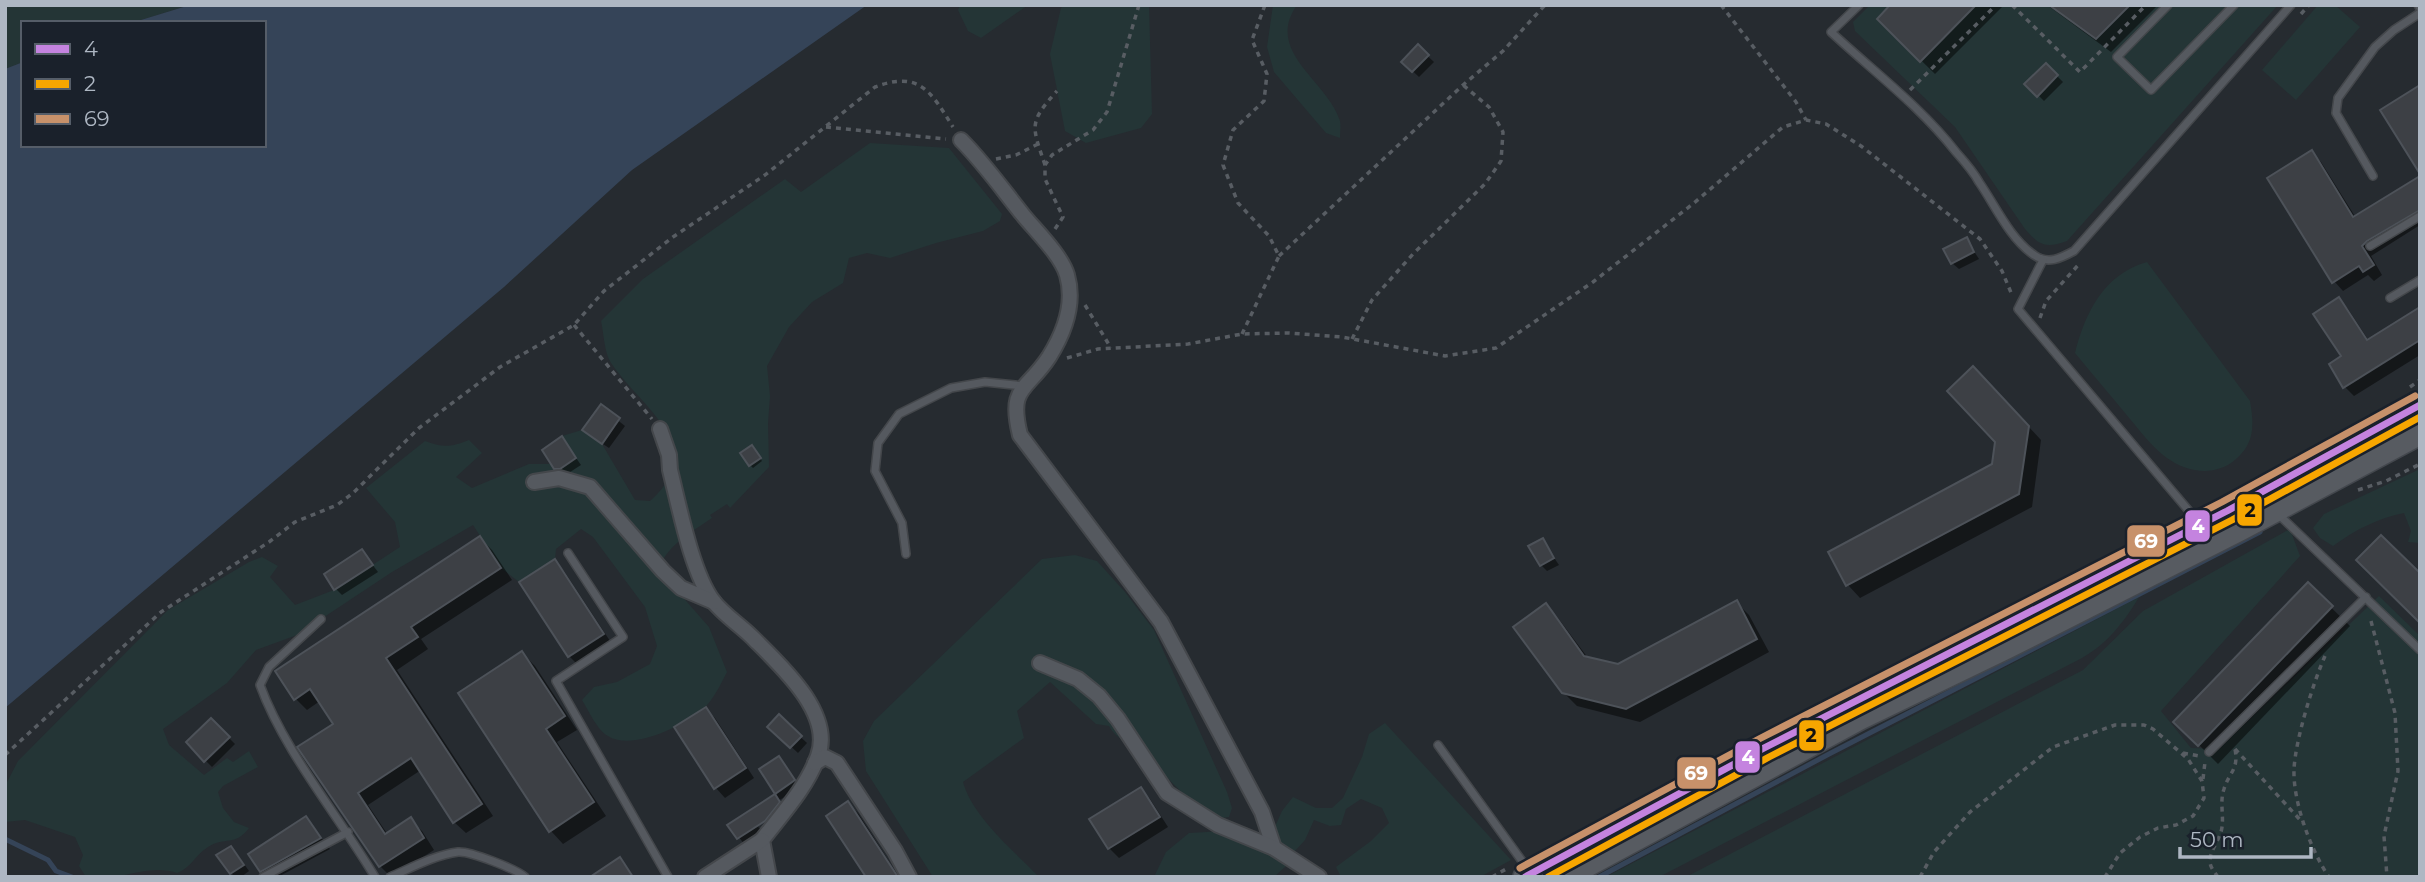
<svg xmlns="http://www.w3.org/2000/svg" width="2425" height="882" font-family="Montserrat,sans-serif">
	<style>
		.green { fill: #243536 }
		.water { fill: #354458 }
		.shadow { fill: #0007 }
		.lines { fill: none; stroke-linecap: round; stroke-linejoin: round }
		.stream { stroke: #354458; stroke-width: 5 }
		.building { fill: #3d4045; stroke: #4d5259; stroke-width: 2 }
		.service-casing { stroke: #44474b; stroke-width: 10 }
		.minor-casing { stroke: #44474b; stroke-width: 18 }
		.primary-casing { stroke: #43474d; stroke-width: 26 }
		.path { stroke: #585d63; stroke-width: 3.5; stroke-dasharray: 5 5; stroke-linecap: butt }
		.service { stroke: #55595f; stroke-width: 7 }
		.minor { stroke: #55595f; stroke-width: 14 }
		.primary { stroke: #575b61; stroke-width: 23 }
		.bus-1-casing { stroke: #1a212b; stroke-width: 12 }
		.bus-2-casing { stroke: #1a212b; stroke-width: 12 }
		.bus-3-casing { stroke: #1a212b; stroke-width: 12 }
		.bus-1 { stroke: #c483df; stroke-width: 7 }
		.bus-2 { stroke: #f7a600; stroke-width: 7 }
		.bus-3 { stroke: #c7916a; stroke-width: 7 }
		.line-badge { stroke: #1a212b; stroke-width: 2.5 }
		.badge-label { font-size: 19px; text-anchor: middle; font-weight: bold; fill: #fff }
		.pale-badge-label { font-size: 19px; text-anchor: middle; font-weight: bold; fill: #111 }
	</style>
	<rect width="100%" height="100%" fill="#262b30"/>
	<!-- green -->
	<g class="green">
		<path d="M5 5H190L131 23H23V62L5 69Z"/>
		<path d="M960 5H1028L981 38 968 31 958 10Z"/>
		<path d="M1064 5H1149L1152 114 1141 128 1086 143 1065 131 1050 54 1061 8Z"/>
		<path d="M1273 5H1297C1264 52 1327 80 1340 121 1341 126 1340 133 1340 138L1326 133 1274 72 1267 47Z"/>
		<path d="M1870 5H2278L2067 241C2045 249 2039 245 2025 229L1955 127 1855 31 1853 22Z"/>
		<path d="M2318 5H2335L2360 27 2296 100 2262 70Z"/>
		<path d="M870 143 949 148 1002 214 1000 221 983 231 936 243 890 258 867 253 849 258 843 283 812 302 789 327 767 366 770 396 768 423 769 467 730 508 727 504 710 515 712 518C690 533 669 544 658 569L709 627 727 672C721 683 716 695 707 705 689 724 632 752 608 736 597 730 589 711 582 700L594 687 617 682 650 664 657 646 645 607 593 537 581 529 556 549 555 559 519 582 501 568 473 525 392 572 297 635 256 650 227 683 163 729 169 745 204 775 227 758 233 762 249 751 258 767 223 786 218 792 223 808 234 822 249 828C235 847 225 836 208 847 196 854 191 868 177 873 157 866 136 873 115 877 106 878 95 877 86 877L79 866 83 855 75 837 25 820 5 822V786L18 761 168 610 249 562 262 557 278 566 270 577 295 605 334 590 400 547 395 522 366 488 425 441C442 448 452 447 469 440L482 453 456 477 472 488 529 464H551L556 471 576 458 562 436 582 430 602 444 635 500 650 501C711 447 642 409 611 363 604 352 604 334 601 321L643 279 785 179 801 192Z"/>
		<path d="M2147 262 2250 401C2254 424 2255 443 2236 459 2216 477 2188 473 2167 458 2153 448 2141 432 2130 419 2112 397 2093 375 2075 353 2085 313 2104 274 2147 262Z"/>
		<path d="M2420 469V543L2408 542 2411 531 2404 513C2378 518 2355 530 2333 546L2320 538 2313 528 2324 514Z"/>
		<path d="M2290 529 2300 556 2161 711 2191 748 2219 749 2379 596 2420 636V877H1686L2083 670 2143 611Z"/>
		<path d="M1075 555 1097 561 1125 592 1154 630 1227 792 1232 808 1229 817 1215 819C1185 801 1165 772 1138 750 1127 741 1116 739 1109 726L1096 724 1050 682 1017 711 1024 738 963 782C972 816 1014 851 1039 877H933L866 771 863 741 874 721 1042 559Z"/>
		<path d="M2139 597C2124 622 2108 643 2082 658L1659 877H1606Z"/>
		<path d="M1385 723 1511 860 1480 877H1341L1336 867 1371 841 1389 823 1382 808 1361 799 1346 809 1341 825 1330 826 1314 820 1305 840 1294 852 1270 838 1282 811 1293 797 1316 808H1332L1343 798 1362 757 1369 734Z"/>
		<path d="M1224 831 1269 851 1286 866 1274 877H1154L1166 852 1189 833Z"/>
	</g>
	<!-- water -->
	<path class="water" d="M190 5H867L632 170 504 287 5 708V69L23 62V145H264V23H131Z"/>
	<!-- shadow -->
	<g class="shadow">
		<path d="M1892 5H2004L1935 74 1879 19Z"/>
		<path d="M2047 5H2158L2111 52Z"/>
		<path d="M1418 47 1434 62 1419 77 1403 62Z"/>
		<path d="M2046 65 2063 82 2044 101 2027 84Z"/>
		<path d="M2312 153 2321 162 2356 218 2420 178V225L2371 256 2382 275 2374 281 2368 275 2343 291 2334 281Z"/>
		<path d="M1966 239 1979 259 1959 269 1952 263 1945 250Z"/>
		<path d="M2339 300 2348 309 2369 341 2420 309V355L2354 396 2345 387Z"/>
		<path d="M1986 381 2041 440 2032 507 1860 598 1848 585 1830 553 1993 465 1997 441Z"/>
		<path d="M601 407 625 426 609 448 591 436Z"/>
		<path d="M562 438 581 465 567 474H562L556 468Z"/>
		<path d="M754 449 762 461 753 468 750 465Z"/>
		<path d="M480 538 492 550 512 580 421 639 428 649 397 670 493 816 466 833 454 822 421 770 368 805 388 835 410 820 422 831 434 850 391 877 380 866 335 724 320 701 307 710 295 698Z"/>
		<path d="M1542 540 1559 565 1547 571 1541 565Z"/>
		<path d="M362 551 378 572 342 595 336 589Z"/>
		<path d="M554 561 564 571 612 644 579 666 569 656 521 583Z"/>
		<path d="M2308 585 2350 626 2218 764 2176 722Z"/>
		<path d="M1736 602 1749 615 1769 652 1640 722 1577 706 1563 692 1546 605 1558 618 1588 658 1618 666Z"/>
		<path d="M522 653 535 666 577 730 557 742 606 816 563 844 551 831 460 693Z"/>
		<path d="M705 709 715 718 754 778 725 798 716 788 676 728Z"/>
		<path d="M779 717 807 743 798 753 770 727Z"/>
		<path d="M211 720 235 744 212 767 188 743Z"/>
		<path d="M779 758 800 787 778 801 758 827 761 829 781 803 785 809 771 827 744 844 730 825 777 794 761 770Z"/>
		<path d="M1141 789 1150 799 1168 827 1119 858 1109 848Z"/>
		<path d="M848 804 858 813 899 877H868Z"/>
		<path d="M306 818 330 849 278 877H267L261 871Z"/>
		<path d="M237 854 249 871 241 877H235L231 873Z"/>
	</g>
	<g class="lines">
		<!-- stream -->
		<g class="stream">
			<path d="M5 839 48 860 56 871 72 877"/>
			<path d="M1599 877 1829 754 2260 532"/>
		</g>
	</g>
	<!-- building -->
	<g class="building">
		<path d="M1890 5H1976L1920 62 1877 19Z"/>
		<path d="M2049 5H2130L2096 39Z"/>
		<path d="M1418 44 1429 55 1412 72 1401 62Z"/>
		<path d="M2046 63 2058 75 2037 97 2024 84Z"/>
		<path d="M2420 85V174L2380 110Z"/>
		<path d="M2312 150 2353 217 2420 176V210L2367 241 2362 246 2374 265 2363 272 2359 266 2332 283 2267 178Z"/>
		<path d="M1967 237 1974 252 1951 264 1943 249Z"/>
		<path d="M2339 297 2367 340 2420 307V340L2343 388 2329 364 2341 356 2313 314Z"/>
		<path d="M1973 366 2029 426 2019 494 1846 586 1828 552 1992 464 1995 442 1947 391Z"/>
		<path d="M601 404 620 418 602 444 582 430Z"/>
		<path d="M562 436 576 458 560 469H554L542 450Z"/>
		<path d="M752 445 761 458 749 466 740 453Z"/>
		<path d="M2381 535 2420 573V623L2356 560Z"/>
		<path d="M480 536 501 568 411 627 418 637 386 658 482 804 453 823 411 758 358 793 385 834 411 817 424 838 379 867 297 747 333 724 310 689 294 700 275 671Z"/>
		<path d="M1543 538 1554 558 1540 566 1528 546Z"/>
		<path d="M362 549 373 565 334 590 324 574Z"/>
		<path d="M555 559 604 634 568 657 519 582Z"/>
		<path d="M2308 582 2333 606 2198 746 2173 722Z"/>
		<path d="M1737 600 1757 639 1626 709 1562 693 1513 627 1546 603 1584 656 1618 664Z"/>
		<path d="M522 651 565 716 546 729 594 802 549 832 458 693Z"/>
		<path d="M706 707 746 768 714 789 674 727Z"/>
		<path d="M779 714 802 736 790 748 767 727Z"/>
		<path d="M211 718 230 737 204 762 186 742Z"/>
		<path d="M779 756 795 780 775 794 759 769Z"/>
		<path d="M1141 787 1160 817 1108 849 1089 819Z"/>
		<path d="M775 794 780 802 765 821 737 839 727 825Z"/>
		<path d="M848 801 898 877H866L826 816Z"/>
		<path d="M306 816 321 838 260 872 248 854Z"/>
		<path d="M231 846 244 865 230 874 216 855Z"/>
		<path d="M620 857 633 877H590Z"/>
	</g>
	<g class="lines">
		<!-- service casing -->
		<g class="service-casing">
			<g id="service">
				<path d="M1859 5 1831 32C1873 71 1921 107 1956 152 1964 161 1973 171 1979 182 1995 205 2010 239 2034 255 2048 265 2061 258 2074 251L2291 5"/>
				<path d="M2168 5 2117 57 2151 90 2234 5"/>
				<path d="M2418 5 2420 8"/>
				<path d="M2373 176 2336 113 2338 98 2375 47 2394 30 2420 13"/>
				<path d="M2370 246 2420 216"/>
				<path d="M2043 260 2018 309 2189 511 2198 524"/>
				<path d="M2390 298 2420 280"/>
				<path d="M2278 514 2420 650"/>
				<path d="M568 553 623 637 556 681 668 877"/>
				<path d="M906 554 902 523 875 471 878 443 899 414 951 388 985 382 1024 386"/>
				<path d="M321 619 269 667 260 685C284 751 338 815 375 877"/>
				<path d="M1438 745 1530 872"/>
				<path d="M2209 752 2366 597"/>
				<path d="M263 877 348 832"/>
				<path d="M390 877C411 868 435 855 458 852 470 851 516 869 525 877"/>
			</g>
		</g>
		<!-- minor casing -->
		<g class="minor-casing">
			<g id="minor">
				<path d="M961 140C984 163 1003 190 1023 215 1036 231 1061 255 1067 275 1075 303 1064 333 1049 357 1026 392 1008 386 1020 435L1161 622 1262 812 1274 848"/>
				<path d="M660 429 669 455 670 470C679 506 692 573 713 601 724 615 740 625 752 637 780 665 834 713 818 756 807 787 782 814 762 840L769 877"/>
				<path d="M534 482 559 478 590 487 663 571 681 588 714 602"/>
				<path d="M1040 663 1078 679 1099 696 1118 719 1167 793 1218 825 1274 848 1319 877"/>
				<path d="M815 763 825 757 837 763 895 851 909 877"/>
				<path d="M705 877 762 840"/>
			</g>
		</g>
		<!-- primary casing -->
		<g class="primary-casing">
			<g id="primary">
				<path d="M1525 877 1764 748 2227 511 2420 405"/>
				<path d="M1565 877 1860 718 2007 647 2240 529 2420 433"/>
			</g>
		</g>
		<!-- path -->
		<g class="path">
			<path d="M1721 5 1796 102 1806 120"/>
			<path d="M2012 5 2080 72 2146 5"/>
			<path d="M2301 14 2309 5"/>
			<path d="M1910 90 1996 5"/>
			<path d="M826 127 946 139"/>
			<path d="M996 159 1016 155 1038 144"/>
			<path d="M1045 165C1032 126 1028 123 1057 91"/>
			<path d="M1055 229 1063 217 1045 179V165L1052 155 1093 130 1107 112 1139 5"/>
			<path d="M1279 256 1463 85 1503 51 1545 5"/>
			<path d="M1085 305 1111 348"/>
			<path d="M2040 318 2046 301 2080 263"/>
			<path d="M574 325 652 419"/>
			<path d="M1242 334 1279 256 1269 236 1238 203 1223 165 1233 130 1264 101 1267 74 1252 40 1265 5"/>
			<path d="M1352 339 1372 300 1413 254 1485 184 1501 161 1503 132 1489 107 1463 85"/>
			<path d="M1067 358 1098 349 1188 344 1242 334 1289 333 1342 337 1445 356 1496 348 1593 282 1694 203 1783 127 1806 120 1826 124 1861 146 1980 239 2002 271 2012 295"/>
			<path d="M2410 387 2420 380"/>
			<path d="M2358 490 2386 481 2420 464"/>
			<path d="M2371 621 2395 713 2398 771 2384 836 2387 877"/>
			<path d="M2325 656C2313 683 2295 741 2294 770 2293 802 2311 851 2329 877"/>
			<path d="M2235 749 2303 823"/>
			<path d="M2183 753 2199 756"/>
			<path d="M5 755 161 612 269 542 295 522 337 505 353 493 419 428 500 367 574 325 604 291 673 237 765 175 875 87C920 70 931 92 953 127"/>
			<path d="M2203 779 2205 762"/>
			<path d="M1492 877 1508 868"/>
			<path d="M1920 877 1934 852 1970 812 2053 747 2115 725H2144L2153 729 2188 759 2202 781 2204 798 2193 816 2176 825 2158 828 2140 837 2120 853 2105 877"/>
			<path d="M2218 877C2215 873 2211 868 2210 863 2209 852 2218 842 2221 832 2225 818 2219 803 2224 789 2229 772 2239 770 2235 749"/>
		</g>
		<!-- service -->
		<use href="#service" class="service"/>
		<!-- minor -->
		<use href="#minor" class="minor"/>
		<!-- primary -->
		<use href="#primary" class="primary"/>
		<!-- bus-1 casing -->
		<g class="bus-1-casing">
			<path id="bus-1" d="M1525 877 1764 748 2227 511 2420 405"/>
		</g>
		<!-- bus-2 casing -->
		<g class="bus-2-casing">
			<path id="bus-2" d="M1548 877 1769 757 2232 520 2420 417"/>
		</g>
		<!-- bus-3 casing -->
		<g class="bus-3-casing">
			<path id="bus-3" d="M1520 868 1759 739 2222 502 2415 396"/>
		</g>
		<!-- bus-1 -->
		<use href="#bus-1" class="bus-1"/>
		<!-- bus-2 -->
		<use href="#bus-2" class="bus-2"/>
		<!-- bus-3 -->
		<use href="#bus-3" class="bus-3"/>
	</g>
	<g class="line-badge">
		<rect x="2236" y="493" width="27" height="34" rx="7" fill="#f7a600"/>
		<rect x="2184" y="509" width="27" height="34" rx="7" fill="#c483df"/>
		<rect x="2126" y="524" width="40" height="34" rx="7" fill="#c7916a"/>
		<rect x="1798" y="719" width="27" height="33" rx="7" fill="#f7a600"/>
		<rect x="1734" y="740" width="27" height="34" rx="7" fill="#c483df"/>
		<rect x="1676" y="756" width="41" height="34" rx="7" fill="#c7916a"/>
	</g>
	<g class="badge-label">
		<text x="2198" y="533">4</text>
		<text x="2146" y="548">69</text>
		<text x="1748" y="764">4</text>
		<text x="1696" y="780">69</text>
	</g>
	<g class="pale-badge-label">
		<text x="2250" y="517">2</text>
		<text x="1811" y="742">2</text>
	</g>
	<!-- border -->
	<rect width="2425" height="882" fill="none" stroke="#aeb7c3" stroke-width="14"/>
	<!-- legend -->
	<rect x="21" y="21" width="245" height="126" fill="#1a212b" stroke="#555d68" stroke-width="2"/>
	<rect x="35" y="44" width="35" height="10" fill="#c483df" stroke="#555d68" stroke-width="2"/>
	<text x="84" y="56" font-size="21" fill="#aeb7c3">4</text>
	<rect x="35" y="79" width="35" height="10" fill="#f7a600" stroke="#555d68" stroke-width="2"/>
	<text x="84" y="91" font-size="21" fill="#aeb7c3">2</text>
	<rect x="35" y="114" width="35" height="10" fill="#c7916a" stroke="#555d68" stroke-width="2"/>
	<text x="84" y="126" font-size="21" fill="#aeb7c3">69</text>
	<!-- scale -->
	<path d="M2180 847v10h131v-10" fill="none" stroke="#aeb7c3" stroke-width="3.5"/>
	<text x="2190" y="847" font-size="21" fill="#aeb7c3" stroke="#1a212b" stroke-width="5" paint-order="stroke">50 m</text>
</svg>
